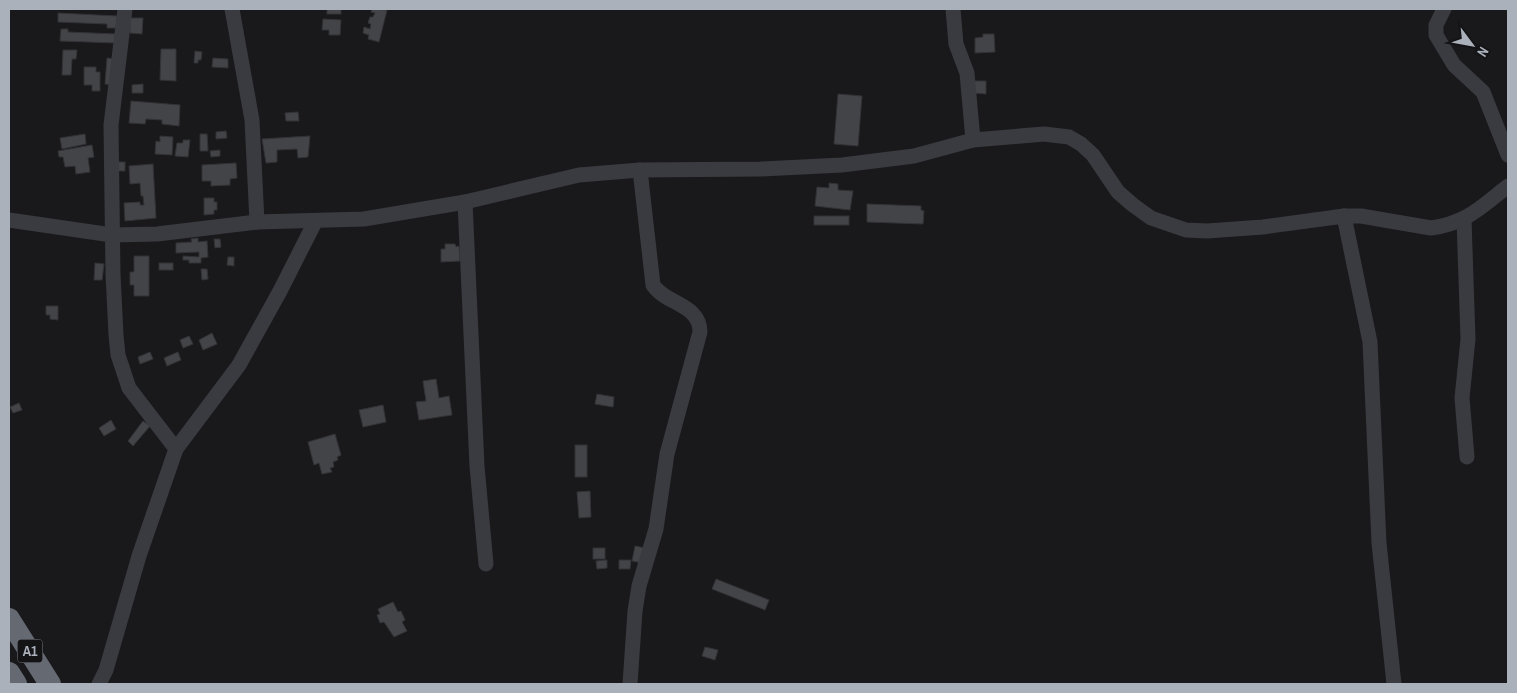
<svg xmlns="http://www.w3.org/2000/svg" width="1517" height="693" font-family="'Archivo Narrow',sans-serif">
	<style>
		.building { fill: #434448; stroke: #333337 }
		.lines { fill: none; stroke-linecap: round; stroke-linejoin: round }
		.minor { stroke: #3a3b40; stroke-width: 15 }
		.highway { stroke: #656972; stroke-width: 22 }
		.labels { text-anchor: middle; dominant-baseline: central; stroke-width: 5; stroke-linejoin: round; paint-order: stroke }
		.shield { fill: #141416; stroke: #7e828a; stroke-width: 1 }
		.shield-label { font-size: 14px; font-weight: bold; fill: #abb1bb }
	</style>
	<rect width="100%" height="100%" fill="#19191b"/>
	<!-- building -->
	<g class="building">
		<rect x="327" y="9" width="14" height="5"/>
		<path d="M372 9 387 10 379 42 368 39 369 35 363 33 364 27 370 29 371 24 368 23 370 17H373L375 13 371 12Z"/>
		<path d="M58 13 117 16 116 28H107V24L58 22Z"/>
		<path d="M130 18H143L142 34 130 33Z"/>
		<path d="M323 19 341 20 340 35H329V30H322Z"/>
		<path d="M61 29H68V32L116 34V43L60 41Z"/>
		<path d="M983 34H994L995 52 975 53V38L983 37Z"/>
		<path d="M161 49H176V81L160 80Z"/>
		<path d="M63 50H77L76 59H72L71 75H62Z"/>
		<path d="M195 51 202 52 201 60H198V63H194Z"/>
		<path d="M107 58 115 59 113 85 105 84Z"/>
		<path d="M213 58 228 59V68L212 67Z"/>
		<path d="M84 67H96V72H100V91H92V85H84Z"/>
		<path d="M974 81H986V94L973 93Z"/>
		<path d="M143 84V93H132V85Z"/>
		<path d="M838 94 862 96 858 146 834 144Z"/>
		<path d="M131 101 180 105 179 126 162 124V120L146 119 145 124 129 123Z"/>
		<path d="M298 112 299 121H286L285 113Z"/>
		<path d="M226 131 227 138 216 139V132Z"/>
		<path d="M85 134 86 144 62 149 60 138Z"/>
		<path d="M200 134H207L208 151H200Z"/>
		<path d="M160 136 173 137 172 155 155 154 156 141 160 142Z"/>
		<path d="M310 136 308 157 298 158 297 149 277 150V162L266 163 262 139Z"/>
		<path d="M183 140H190L188 157 175 156 177 143H183Z"/>
		<path d="M92 145 94 157 88 158 90 172 76 174 75 166 65 167 63 157H59L58 151Z"/>
		<path d="M220 150V156L211 157 210 151Z"/>
		<rect x="118" y="162" width="7" height="9"/>
		<path d="M236 163 237 178 230 179V185L211 186V181H202V165Z"/>
		<path d="M153 164 156 218 125 221 124 203 140 202V205H144L143 196H141L140 183 130 184 129 166Z"/>
		<path d="M829 183 838 184V190L853 191 850 210 815 206 817 187 829 188Z"/>
		<path d="M204 198H214V202H217V210H214V214L204 215Z"/>
		<path d="M867 204 921 206V210L924 211 923 224 867 222Z"/>
		<rect x="814" y="216" width="35" height="9"/>
		<path d="M198 238V242L207 241 208 257 201 258V263H189V260H183V256L199 257V252L176 253V243L192 242 191 239Z"/>
		<path d="M214 239H220L221 247 215 248Z"/>
		<path d="M445 244H455L456 247 459 246 460 261 441 262V249H445Z"/>
		<path d="M134 256H149V296H134V285H130V272H134Z"/>
		<path d="M228 257H234V266L227 265Z"/>
		<path d="M95 263 104 264 102 280H94Z"/>
		<rect x="159" y="263" width="14" height="7"/>
		<path d="M201 269H207L208 279 202 280Z"/>
		<path d="M46 306H58V320L50 319V315H46Z"/>
		<path d="M212 333 217 344 203 350 199 340Z"/>
		<path d="M189 336 193 344 183 348 180 340Z"/>
		<path d="M150 352 153 359 140 364 138 357Z"/>
		<path d="M178 352 181 360 167 366 164 358Z"/>
		<path d="M436 379 439 398 449 396 452 415 419 420 416 402 426 401 423 381Z"/>
		<path d="M597 394 614 397 613 407 595 404Z"/>
		<path d="M19 403 22 410 13 413 10 407Z"/>
		<path d="M383 405 386 422 363 427 359 410Z"/>
		<path d="M111 420 116 429 104 436 99 428Z"/>
		<path d="M143 421 150 426 133 446 128 441Z"/>
		<path d="M335 434 341 455 337 457 338 460 333 462 334 467 330 468 332 472 322 474 319 463 314 465 308 442Z"/>
		<rect x="575" y="445" width="12" height="32"/>
		<path d="M590 491 591 517 579 518 577 492Z"/>
		<path d="M635 546 645 548 642 563 632 561Z"/>
		<rect x="593" y="548" width="12" height="11"/>
		<path d="M607 560V568L597 569 596 561Z"/>
		<path d="M619 560H631L630 569H619Z"/>
		<path d="M716 579 769 600 765 610 712 589Z"/>
		<path d="M393 602 398 612 401 611 405 620 402 622 407 631 394 637 384 622 380 623 377 615 380 614 378 609Z"/>
		<path d="M705 647 718 650 715 660 702 656Z"/>
	</g>
	<g class="lines">
		<!-- minor -->
		<g class="minor">
			<path d="M125 9 111 125 113 274 116 335 118 355 129 388 176 449"/>
			<path d="M232 9 252 120 257 222"/>
			<path d="M953 9 956 44 967 73 973 140"/>
			<path d="M1444 9 1436 25V35L1454 65 1483 92 1508 155"/>
			<path d="M465 202 477 466 486 564"/>
			<path d="M1344 216 1370 342 1379 543 1394 684"/>
			<path d="M1464 219 1468 339 1462 398 1467 457"/>
			<path d="M9 220 112 235 157 234 257 222 364 219 465 202 579 175 640 170 761 169 842 165 914 156 973 140 1044 134 1069 137 1081 144 1093 155 1118 192 1133 205 1151 218 1186 230 1207 231 1263 227 1344 216H1361L1431 228C1467 223 1481 207 1508 186"/>
			<path d="M99 684 106 670 139 556 176 449 239 365 280 291 315 222"/>
			<path d="M630 684 635 611 639 586 656 529 667 454 700 332C700 304 665 304 653 285L640 170"/>
		</g>
		<!-- highway -->
		<g class="highway">
			<path d="M9 619 50 684"/>
			<path d="M9 673 16 684"/>
		</g>
	</g>
	<g class="labels">
		<!-- shield labels -->
		<rect class="shield" x="17.5" y="639.5" width="25" height="23" rx="4"/>
		<g class="shield-label">
			<text x="30" y="651">A1</text>
		</g>
	</g>
	<!-- border -->
	<rect width="1517" height="693" fill="none" stroke="#abb1bb" stroke-width="20"/>
	<!-- north arrow -->
	<g transform="translate(1472 45) rotate(122)" stroke="#141416" stroke-width="4" paint-order="stroke">
	<path d="M0-4L9 19L0 12L-9 19Z" fill="#abb1bb"/>
	<text y="-8" font-size="14" font-weight="bold" text-anchor="middle" fill="#abb1bb">N</text>
	</g>
</svg>
